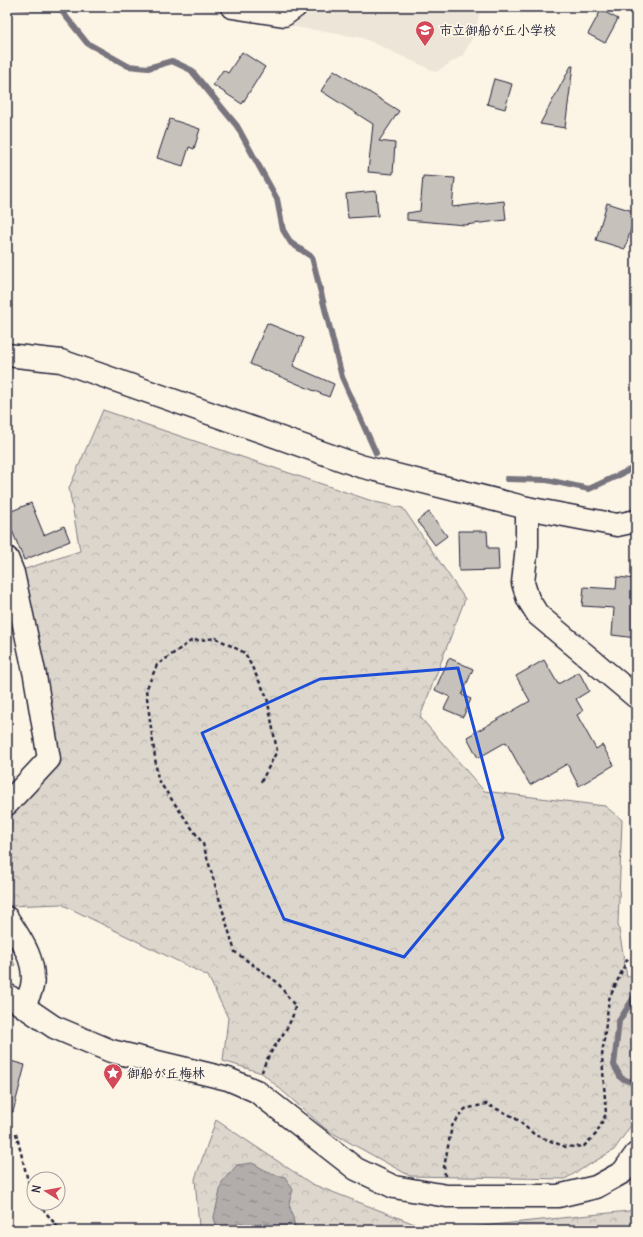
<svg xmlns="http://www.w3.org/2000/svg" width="643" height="1237" font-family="Delius,'Klee One',sans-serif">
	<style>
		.built { fill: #ece5d8 }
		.forest { fill: url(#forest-crowns); stroke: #7f7c84 }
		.water { fill: url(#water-ripples); stroke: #78757e }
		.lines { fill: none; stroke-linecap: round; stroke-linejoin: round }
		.stream { stroke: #78757e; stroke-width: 6 }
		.building { fill: #c6c1bb; stroke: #22223b }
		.minor-casing { stroke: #22223b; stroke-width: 25 }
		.path { stroke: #22223b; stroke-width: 2.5; stroke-dasharray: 4 3; stroke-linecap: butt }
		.minor { stroke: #fcf5e5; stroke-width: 22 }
		.marked { fill: none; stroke: #1d4ed8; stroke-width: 3; stroke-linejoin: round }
		.labels { text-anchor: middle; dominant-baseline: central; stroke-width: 4; stroke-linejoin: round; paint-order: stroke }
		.poi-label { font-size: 13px; font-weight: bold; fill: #22223b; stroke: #fcf5e5; text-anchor: start }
	</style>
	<defs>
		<pattern id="forest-crowns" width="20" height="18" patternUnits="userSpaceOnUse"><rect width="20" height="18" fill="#dcd6cc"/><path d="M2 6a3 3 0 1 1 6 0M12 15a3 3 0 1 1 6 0" fill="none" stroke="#bcb7b0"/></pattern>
		<pattern id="water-ripples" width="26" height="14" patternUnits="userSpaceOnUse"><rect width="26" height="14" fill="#b2adab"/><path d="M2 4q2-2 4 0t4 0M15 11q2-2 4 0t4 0" fill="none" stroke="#908c8c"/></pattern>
	</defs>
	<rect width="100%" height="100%" fill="#fcf5e5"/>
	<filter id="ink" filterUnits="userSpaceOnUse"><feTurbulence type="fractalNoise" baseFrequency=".025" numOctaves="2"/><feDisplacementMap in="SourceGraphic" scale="8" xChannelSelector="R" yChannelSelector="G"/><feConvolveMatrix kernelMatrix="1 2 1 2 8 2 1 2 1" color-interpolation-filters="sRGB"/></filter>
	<g filter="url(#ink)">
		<!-- built -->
		<path class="built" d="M175 7H483L480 10 475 33 463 55 436 72 363 38Z"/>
		<!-- forest -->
		<g class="forest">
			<path d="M103 410 375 502 403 508 465 599 420 717 484 791 605 806 622 820 618 924 627 977 636 972V1118L614 1150 565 1179 410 1176 327 1130 262 1073 223 1061 228 1018 208 976 61 904 11 906 7 898V804L49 759 13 573 80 551 69 488Z"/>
			<path d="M7 950 15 965 7 971Z"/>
			<path d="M216 1120 312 1184 430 1230H201L199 1227 195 1179Z"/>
			<path d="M636 1204V1230H444L629 1211Z"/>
		</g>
		<!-- water -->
		<path class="water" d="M252 1163 272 1174 285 1177 293 1190 289 1203 296 1230H260L240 1224 224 1227 216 1226 214 1217 222 1182 237 1165Z"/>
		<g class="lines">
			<!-- stream -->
			<g class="stream">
				<path d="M15 7 60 9 87 43 128 66 148 68 172 61 191 70 237 126 277 199 283 230 291 243 312 257 342 377 376 453"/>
				<path d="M507 479 547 480 589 489 636 467"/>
				<path d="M636 994 619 1021 614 1065 621 1078 636 1084"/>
			</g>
		</g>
		<!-- building -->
		<g class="building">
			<path d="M601 10 618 19 605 43 588 34Z"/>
			<path d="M242 52 265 67 242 104 213 85 223 70 228 73Z"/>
			<path d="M571 66H573L565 128 540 124Z"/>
			<path d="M334 70 399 111 379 141 395 143 393 174 368 172 373 124 321 91Z"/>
			<path d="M494 79 512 84 505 109 487 104Z"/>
			<path d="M170 119 200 129 194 149 189 147 183 166 157 158Z"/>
			<path d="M423 176 455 178 452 207 504 201 506 220 465 225 407 220V213L420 211Z"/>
			<path d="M376 191 378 216 348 218 346 194Z"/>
			<path d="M607 203 636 212 625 249 596 240Z"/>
			<path d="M267 323 304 338 293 366 334 384 329 397 250 364Z"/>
			<path d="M31 503 44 535 64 526 70 541 24 560 7 518V513Z"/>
			<path d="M429 512 447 536 435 545 417 521Z"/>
			<path d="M458 531H487L488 548H498L499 570 459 571Z"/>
			<path d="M617 577 636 579V638L612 635 614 608 582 606 584 587 616 589Z"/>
			<path d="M449 658 473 669 462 695 471 699 463 717 444 709 450 697 435 690Z"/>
			<path d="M544 660 558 684 579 672 589 691 576 699 583 711 577 715 596 749 602 745 614 765 579 786 567 764 530 785 506 742 478 758 467 737 530 701 516 676Z"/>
			<path d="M7 1060 25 1065 13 1112 7 1111Z"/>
		</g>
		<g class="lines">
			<!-- minor casing -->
			<g class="minor-casing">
				<g id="minor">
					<path d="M232 7 284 15 295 7"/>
					<path d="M7 355 61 361 360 466 527 508 617 525 636 521"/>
					<path d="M527 508V546L523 583 528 599 538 615 636 697"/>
					<path d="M7 558 13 573 35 676 49 759 7 804"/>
					<path d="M7 918C20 938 37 961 32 986 31 993 26 1000 23 1006"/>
					<path d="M7 995 54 1027 111 1051 228 1079 256 1091 356 1169 394 1187 447 1196H558L596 1187 623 1172 636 1154"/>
				</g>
			</g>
			<!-- path -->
			<g class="path">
				<path d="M261 782 277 751 267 697 245 653 216 638 191 641 157 665 146 690 158 780 203 844 235 952 277 982 295 1006C292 1030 269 1047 262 1072"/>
				<path d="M16 1133 31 1193 34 1198"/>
				<path d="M445 1176 444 1167 452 1126 465 1109 486 1104 514 1117 535 1135 566 1147 584 1146 596 1134 606 1114 602 1056 609 999 628 958"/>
				<path d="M38 1203 60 1230"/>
			</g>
			<!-- minor -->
			<use href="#minor" class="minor"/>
		</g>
	</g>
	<!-- marked area -->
	<path class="marked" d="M458 668 503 838 404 957 284 919 202 733 320 679Z"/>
	<!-- icons -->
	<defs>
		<g id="school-pin" transform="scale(1)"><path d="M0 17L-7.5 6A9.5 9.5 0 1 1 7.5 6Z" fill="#d1495b" stroke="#fcf5e5"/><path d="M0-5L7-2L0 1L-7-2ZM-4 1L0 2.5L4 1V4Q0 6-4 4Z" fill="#fff"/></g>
		<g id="sight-pin" transform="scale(1)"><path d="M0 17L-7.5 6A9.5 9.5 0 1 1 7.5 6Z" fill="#d1495b" stroke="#fcf5e5"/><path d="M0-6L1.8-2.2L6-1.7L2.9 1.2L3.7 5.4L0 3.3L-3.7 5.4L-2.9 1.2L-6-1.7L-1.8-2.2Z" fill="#fff"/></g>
	</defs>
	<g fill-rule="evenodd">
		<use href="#school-pin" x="425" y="30"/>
		<use href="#sight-pin" x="113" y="1073"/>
	</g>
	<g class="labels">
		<!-- poi labels -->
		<g class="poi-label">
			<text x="439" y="30">市立御船が丘小学校</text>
			<text x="127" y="1073">御船が丘梅林</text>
		</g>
	</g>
	<!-- margin -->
	<rect width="643" height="1237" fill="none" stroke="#fcf5e5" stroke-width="24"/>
	<rect x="12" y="12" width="619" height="1213" fill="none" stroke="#22223b" stroke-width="1.5" filter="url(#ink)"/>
	<!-- north arrow -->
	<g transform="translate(46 1191) rotate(281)"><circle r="19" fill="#fcf5e5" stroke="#a5a1a1"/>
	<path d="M0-3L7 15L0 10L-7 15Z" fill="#d1495b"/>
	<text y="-6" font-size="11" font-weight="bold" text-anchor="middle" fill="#22223b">N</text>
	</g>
</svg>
